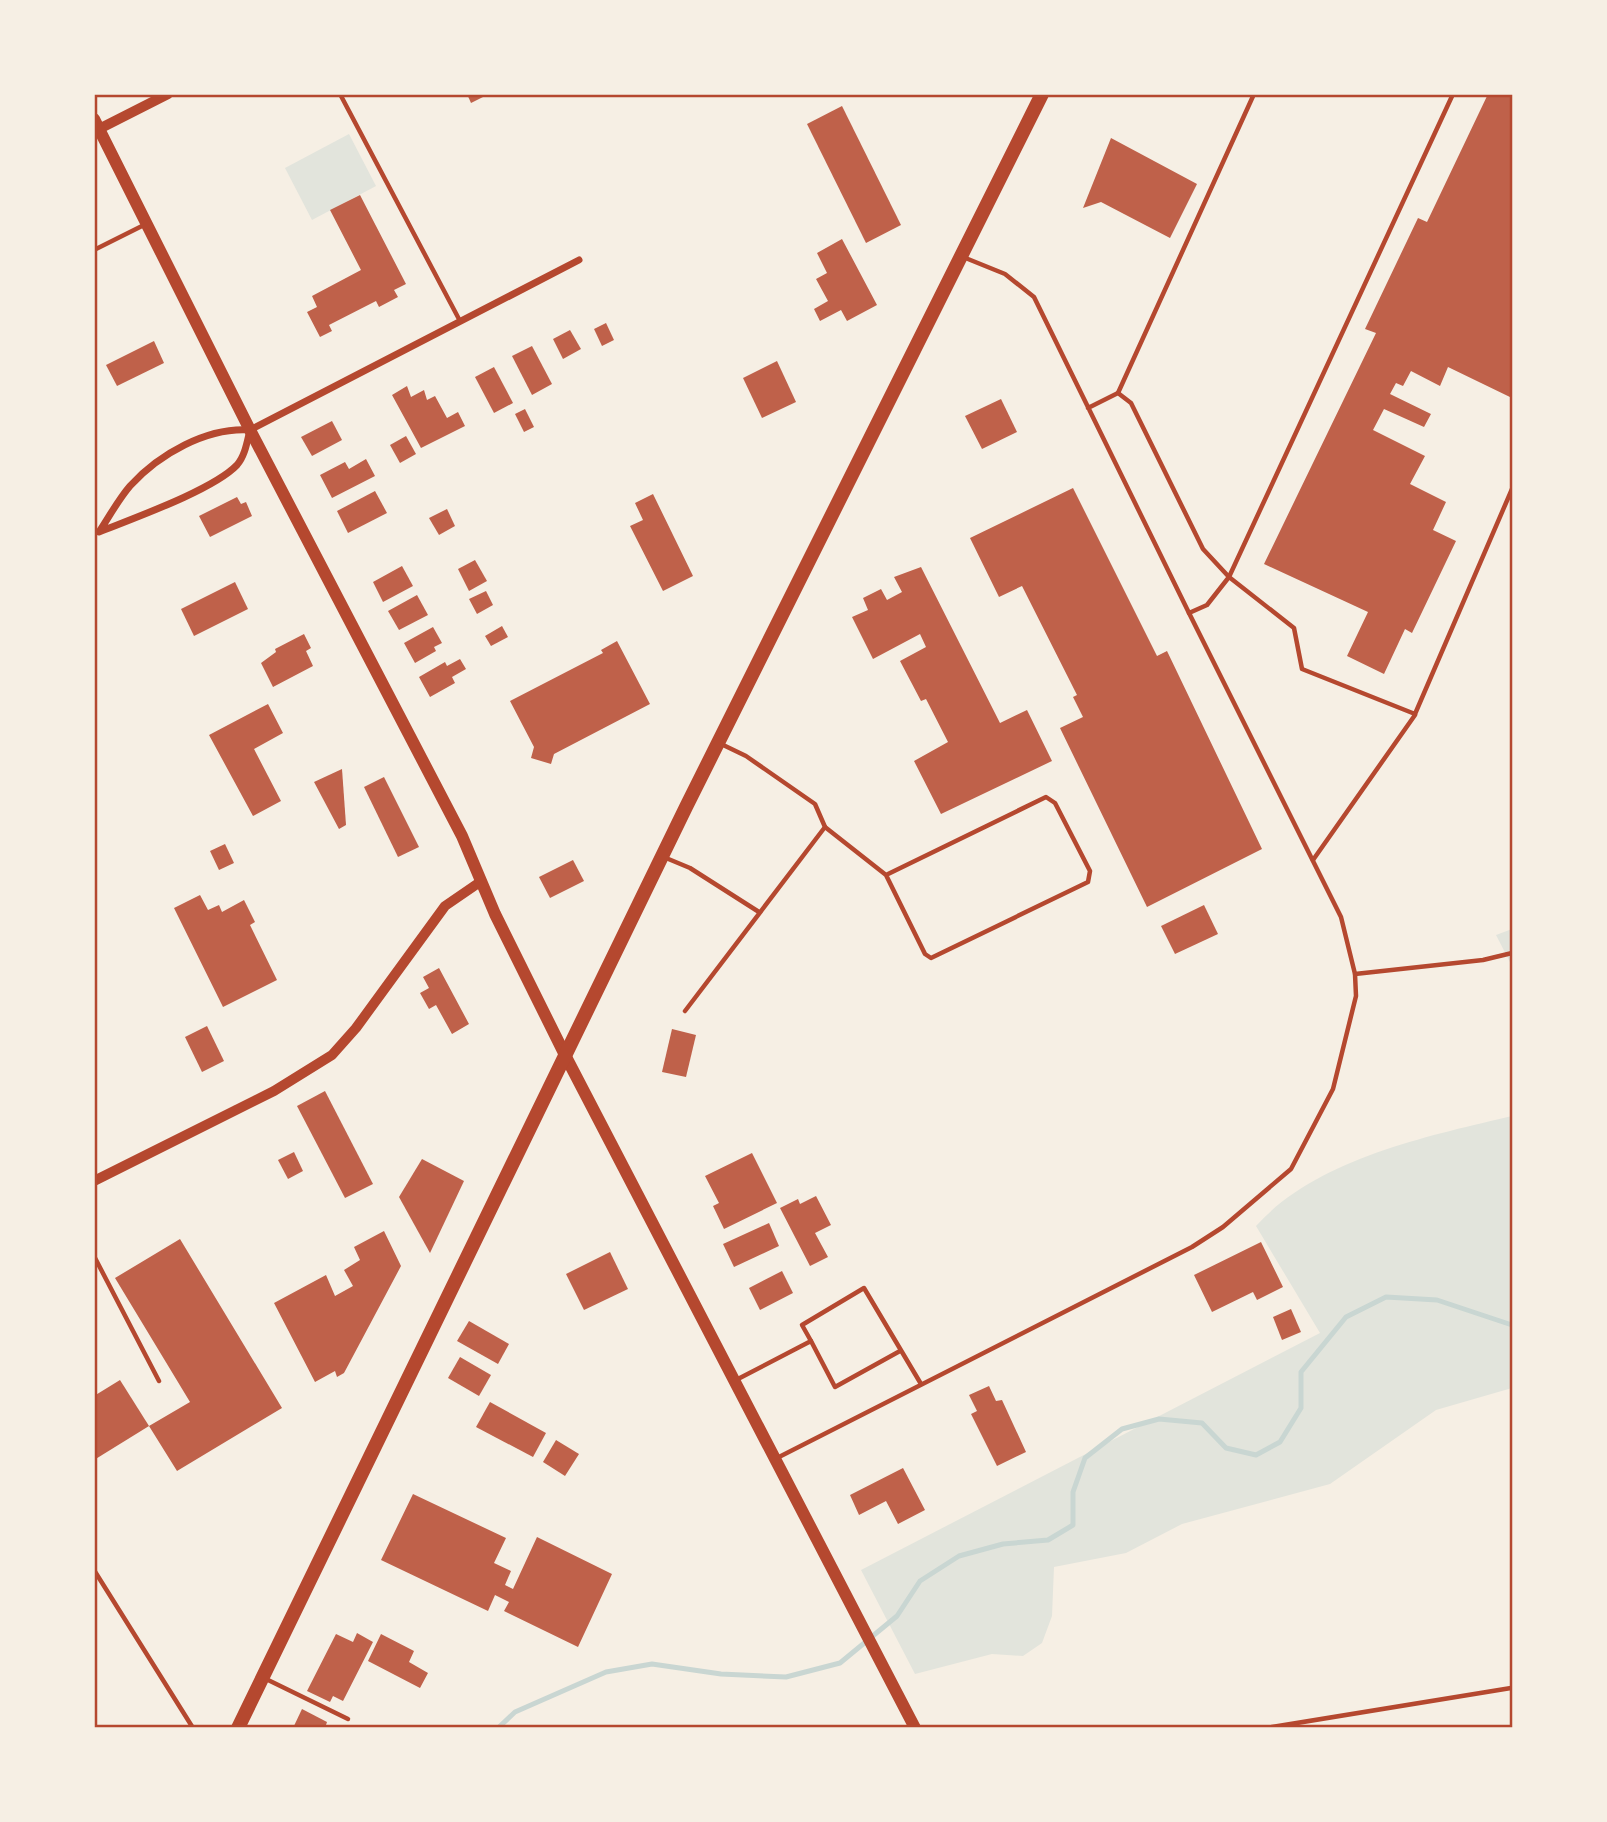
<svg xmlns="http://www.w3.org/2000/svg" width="1607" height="1822" font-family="Ubuntu,sans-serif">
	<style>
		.green { fill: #e2e4dc }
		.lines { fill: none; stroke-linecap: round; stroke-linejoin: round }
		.stream { stroke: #c9d6d2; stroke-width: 5 }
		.building { fill: #bf614a }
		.service { stroke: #b5482f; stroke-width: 4.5 }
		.minor { stroke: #b5482f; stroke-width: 7 }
		.tertiary { stroke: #b5482f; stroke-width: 10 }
		.secondary { stroke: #b5482f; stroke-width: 12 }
		.primary { stroke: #b5482f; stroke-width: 14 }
		.neatline { fill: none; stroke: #b5482f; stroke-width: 2.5 }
	</style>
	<rect width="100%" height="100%" fill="#f6efe4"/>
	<!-- green -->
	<g class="green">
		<path d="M349 134 376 186 312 220 285 168Z"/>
		<path d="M1512 929V966L1496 935Z"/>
		<path d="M1512 1116V1388L1436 1410 1330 1484 1182 1524 1126 1553 1054 1567 1052 1616 1042 1643 1023 1656 992 1654 915 1674 861 1570 1320 1333 1256 1226C1316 1159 1428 1136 1512 1116Z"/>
	</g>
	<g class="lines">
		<!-- stream -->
		<path class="stream" d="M498 1728 515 1712 606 1672 652 1664 721 1674 786 1677 840 1663 897 1616 920 1581 959 1556 1003 1544 1048 1540 1073 1525V1492L1085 1458 1122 1429 1159 1419 1202 1423 1226 1448 1256 1455 1280 1442 1301 1408V1372L1346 1317 1386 1297 1437 1300 1512 1325"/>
	</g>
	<!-- building -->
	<g class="building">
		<path d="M467 94H489L471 103Z"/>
		<path d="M1488 94H1512V398L1448 367 1440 386 1411 371 1403 386 1396 383 1390 394 1431 414 1424 427 1384 409 1373 430 1425 456 1410 484 1446 502 1433 530 1456 541 1412 633 1405 629 1384 674 1347 656 1368 612 1264 564 1376 333 1365 329 1418 218 1427 222Z"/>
		<path d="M842 106 901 225 866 243 807 124Z"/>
		<path d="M1111 138 1197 184 1170 238 1101 202 1083 208Z"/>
		<path d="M360 195 406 284 394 290 398 297 379 307 376 301 329 325 332 331 320 337 307 312 317 307 312 296 361 270 330 210Z"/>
		<path d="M842 239 877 305 847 321 841 310 820 321 814 309 828 301 816 279 827 273 817 253Z"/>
		<path d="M606 323 614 340 602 346 594 329Z"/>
		<path d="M570 330 581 349 563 359 553 339Z"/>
		<path d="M154 341 164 363 117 386 106 365Z"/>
		<path d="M532 346 552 384 532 395 512 356Z"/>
		<path d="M777 361 796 402 762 418 743 378Z"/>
		<path d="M494 367 513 403 494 413 475 377Z"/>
		<path d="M407 386 411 397 424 390 427 400 435 396 447 418 458 412 465 426 421 448 392 395Z"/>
		<path d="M1001 399 1017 432 982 449 965 416Z"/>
		<path d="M525 409 534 427 524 432 515 414Z"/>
		<path d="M332 421 342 440 312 456 301 437Z"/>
		<path d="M406 436 416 454 400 463 390 445Z"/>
		<path d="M366 459 375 476 332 498 320 475 345 462 349 469Z"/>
		<path d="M1073 488 1157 656 1167 651 1262 849 1147 907 1060 728 1083 717 1073 697 1077 695 1022 586 999 597 970 538Z"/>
		<path d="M375 491 387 513 348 533 337 511Z"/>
		<path d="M653 494 693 576 663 591 630 526 643 520 635 503Z"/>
		<path d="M237 497 241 504 246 502 252 516 210 537 199 516Z"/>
		<path d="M447 509 455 526 439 535 429 518Z"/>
		<path d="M475 560 487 581 469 591 458 569Z"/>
		<path d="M402 566 413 586 383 602 373 582Z"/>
		<path d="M921 567 1000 723 1027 710 1052 761 941 814 914 761 948 742 926 699 921 701 900 661 926 647 920 634 873 659 852 617 868 610 863 598 881 589 887 600 902 592 894 577Z"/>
		<path d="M235 582 248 609 194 636 181 609Z"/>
		<path d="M486 591 493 605 477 614 469 599Z"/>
		<path d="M417 595 428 615 399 630 388 611Z"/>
		<path d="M502 626 508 637 491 646 485 636Z"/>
		<path d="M433 627 442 643 434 647 436 651 415 663 404 643Z"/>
		<path d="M304 634 311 648 306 651 313 666 273 687 261 663 276 652 275 649Z"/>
		<path d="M617 641 650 704 554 754 551 764 531 758 534 747 510 701 603 653 601 650Z"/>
		<path d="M460 659 466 669 452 677 455 683 430 697 419 677 445 662 447 666Z"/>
		<path d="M268 704 283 733 254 749 281 801 253 816 209 735Z"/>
		<path d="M342 769 346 825 339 829 314 782Z"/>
		<path d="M384 777 419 847 398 857 364 787Z"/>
		<path d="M225 844 234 863 219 870 210 851Z"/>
		<path d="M573 860 584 881 550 898 539 877Z"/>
		<path d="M200 895 208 910 219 905 222 912 244 900 255 922 250 925 277 980 223 1007 174 908Z"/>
		<path d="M1204 905 1218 934 1175 954 1161 926Z"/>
		<path d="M439 968 469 1024 452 1034 436 1005 429 1009 420 993 429 988 423 977Z"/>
		<path d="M207 1026 224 1061 202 1072 185 1037Z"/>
		<path d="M672 1029 696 1035 686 1077 662 1072Z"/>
		<path d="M325 1091 373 1184 345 1198 297 1106Z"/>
		<path d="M294 1152 303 1171 288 1179 278 1160Z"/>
		<path d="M752 1153 777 1203 724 1229 713 1206 719 1203 705 1176Z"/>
		<path d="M422 1159 464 1181 430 1253 399 1197Z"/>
		<path d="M816 1196 831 1225 815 1233 828 1257 810 1266 780 1208 798 1199 800 1204Z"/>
		<path d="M769 1223 779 1246 734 1267 723 1244Z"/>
		<path d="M384 1231 401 1266 344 1373 337 1377 335 1371 315 1382 274 1303 326 1275 335 1296 353 1286 344 1270 360 1260 354 1247Z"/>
		<path d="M180 1239 282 1408 177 1471 149 1426 190 1402 115 1278Z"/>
		<path d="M1261 1242 1283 1287 1257 1300 1253 1292 1212 1312 1194 1275Z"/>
		<path d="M610 1252 628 1289 584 1310 566 1274Z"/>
		<path d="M782 1271 793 1293 760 1310 749 1288Z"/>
		<path d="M1291 1309 1301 1332 1282 1340 1273 1317Z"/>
		<path d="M469 1321 509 1344 498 1364 457 1341Z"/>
		<path d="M460 1357 491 1375 479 1396 448 1378Z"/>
		<path d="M120 1380 149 1426 94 1460V1396Z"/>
		<path d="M989 1386 996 1401 1002 1400 1026 1452 997 1466 971 1414 977 1411 969 1395Z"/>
		<path d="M490 1402 546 1433 533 1457 476 1427Z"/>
		<path d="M556 1440 579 1454 565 1476 543 1462Z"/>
		<path d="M903 1468 925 1510 898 1524 886 1501 859 1515 850 1495Z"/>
		<path d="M413 1494 506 1538 494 1563 511 1571 505 1585 513 1589 537 1537 612 1574 578 1647 504 1611 509 1602 495 1595 488 1611 381 1560Z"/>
		<path d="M357 1633 373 1642 343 1701 333 1696 330 1702 307 1691 336 1634 353 1642Z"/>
		<path d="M381 1634 414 1651 409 1662 428 1673 420 1688 368 1661Z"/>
		<path d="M302 1709 327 1722 325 1728H293Z"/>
	</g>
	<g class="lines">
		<!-- service -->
		<g class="service">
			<path d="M340 94 460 321"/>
			<path d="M1453 94 1229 577 1294 628 1302 669 1415 714 1512 489"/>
			<path d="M94 250 144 225"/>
			<path d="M963 257 1005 274 1034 297 1189 613 1207 605 1229 577 1203 549 1131 403 1118 393 1088 408"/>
			<path d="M1118 393 1254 94"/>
			<path d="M825 827 886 875 925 954 931 958 1088 882 1090 871 1055 803 1046 797 886 875"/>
			<path d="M666 858 690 868 759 912"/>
			<path d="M1313 860 1415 715"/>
			<path d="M1355 974 1483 960 1512 953"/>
			<path d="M685 1011 825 827 815 804 746 756 719 743"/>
			<path d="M94 1256 159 1381"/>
			<path d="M811 1341 802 1325 864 1288 921 1384"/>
			<path d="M736 1380 811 1341 835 1387 900 1351"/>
			<path d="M777 1458 1192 1247 1223 1227 1291 1169 1333 1089 1356 996 1355 974 1341 917 1189 613"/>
			<path d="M94 1570 193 1728"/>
			<path d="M266 1679 348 1719"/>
			<path d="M1266 1728 1511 1688"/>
		</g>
		<!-- minor -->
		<path class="minor" d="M250 430C247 442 245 456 237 465 213 490 134 518 99 532 109 517 118 500 130 486 159 454 207 427 250 430L579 260"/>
		<!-- tertiary -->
		<g class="tertiary">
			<path d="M99 129 168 94"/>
			<path d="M94 1181 274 1091 332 1055 356 1028 445 906 480 882"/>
		</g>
		<!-- secondary -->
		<path class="secondary" d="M94 119 250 430 462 836 495 914 565 1055 915 1728"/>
		<!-- primary -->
		<path class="primary" d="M238 1728 686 807 1042 94"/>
	</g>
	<!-- border -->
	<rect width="1607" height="1822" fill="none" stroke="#f6efe4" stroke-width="192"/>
	<rect x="96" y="96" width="1415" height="1630" class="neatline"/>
</svg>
